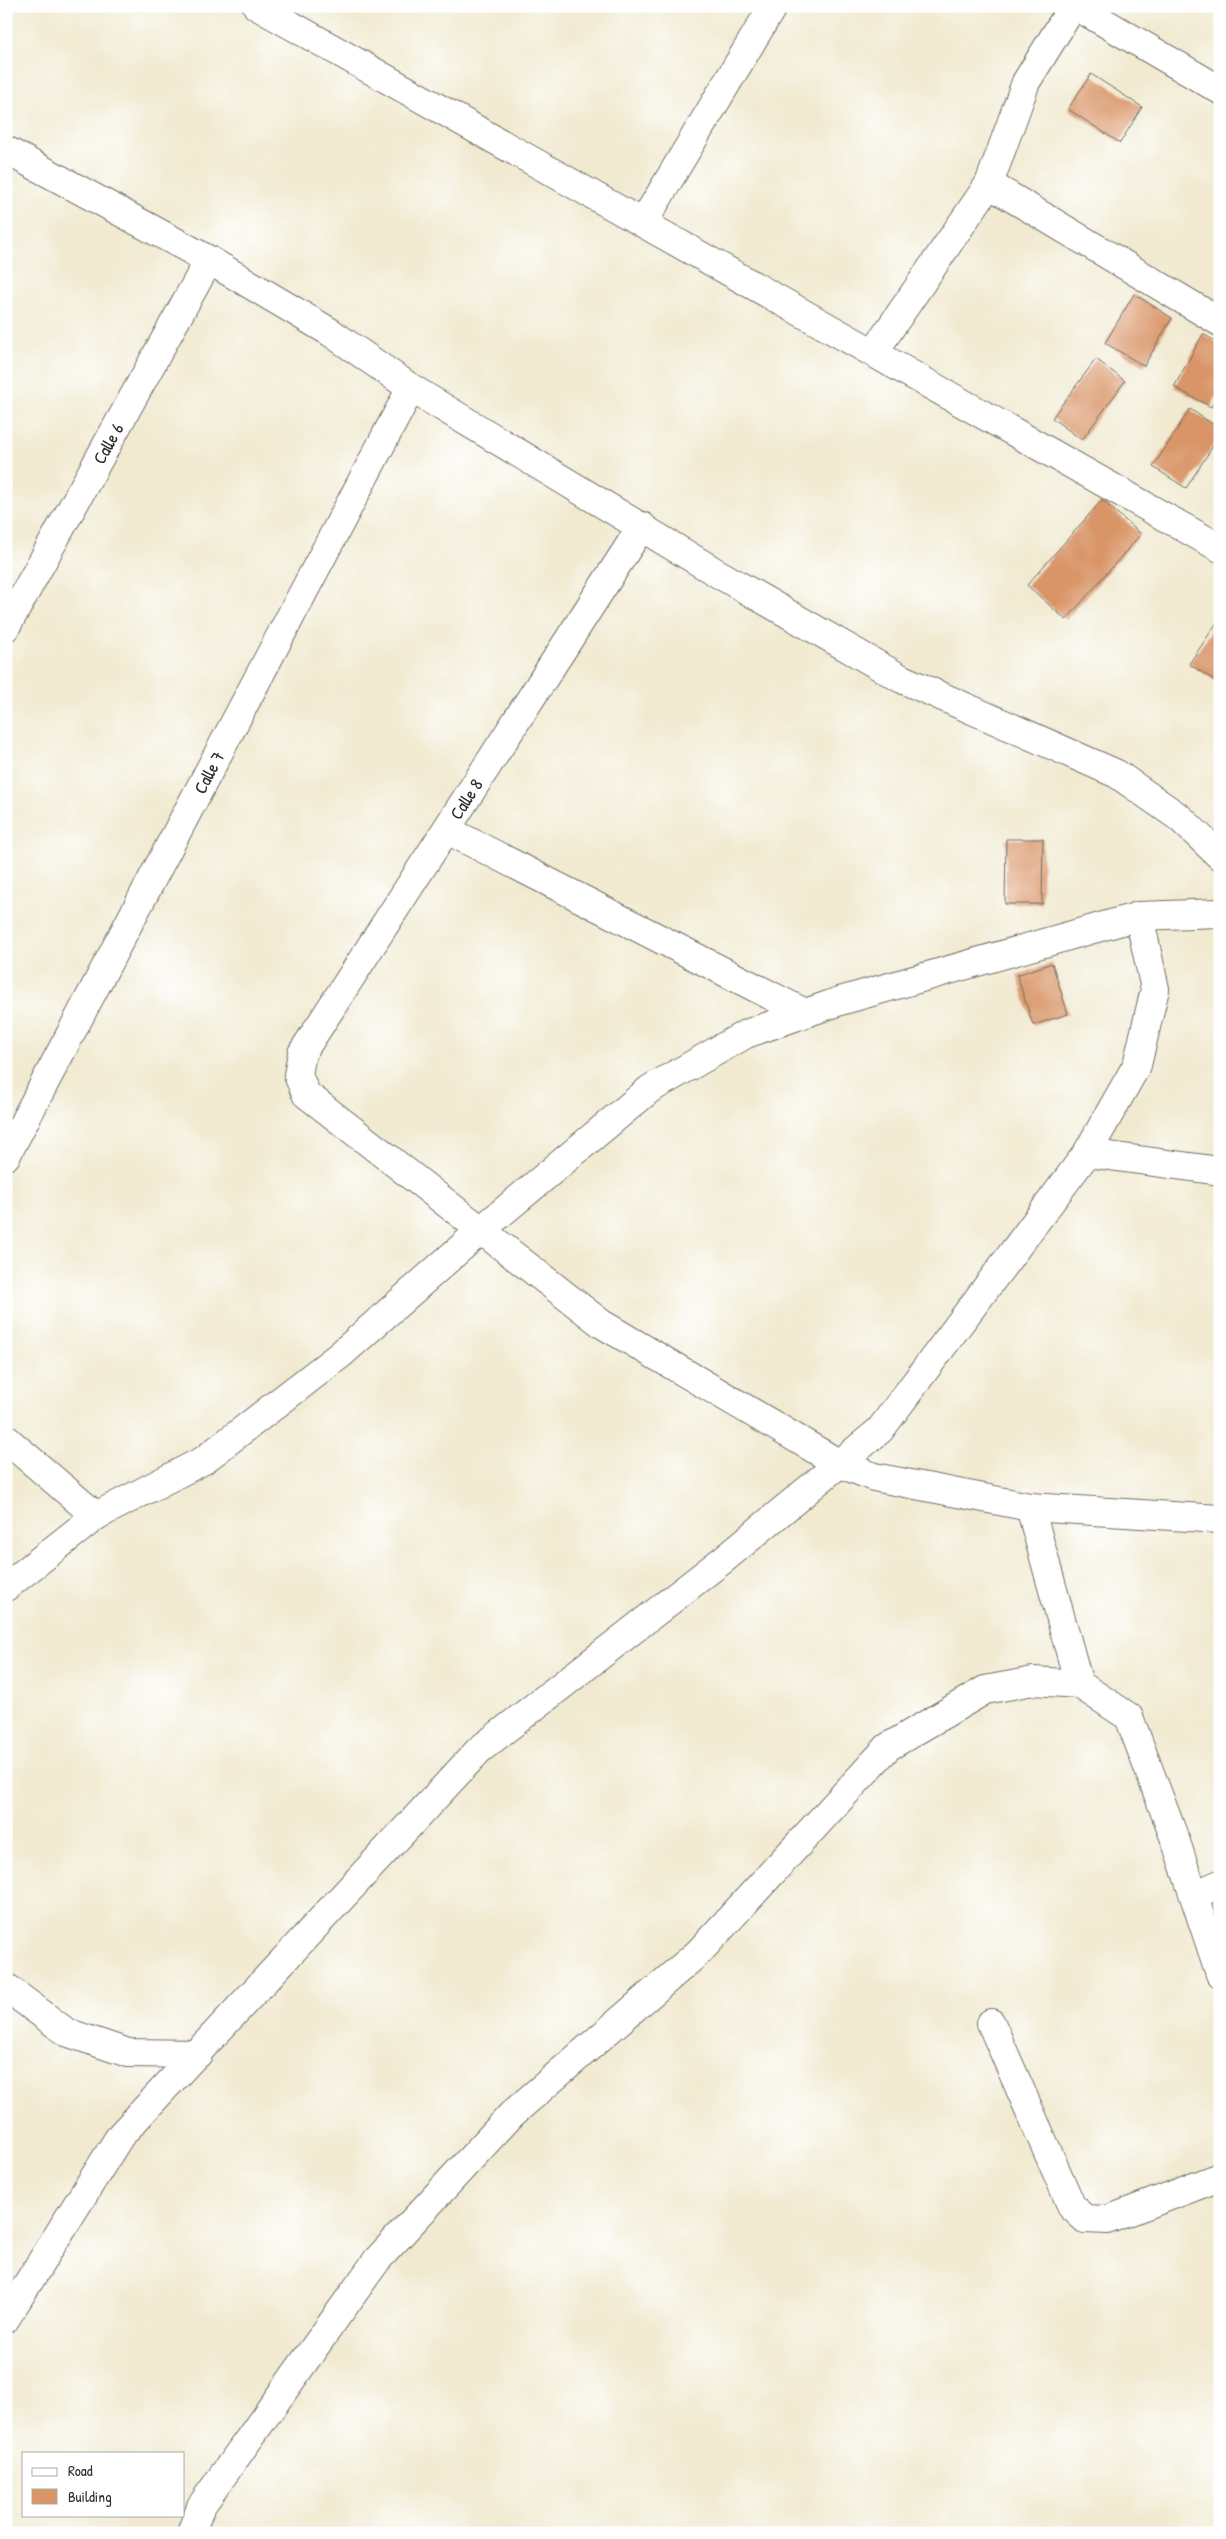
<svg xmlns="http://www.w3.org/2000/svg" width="1226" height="2539" font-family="'Patrick Hand',sans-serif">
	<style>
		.building { fill: #d99568 }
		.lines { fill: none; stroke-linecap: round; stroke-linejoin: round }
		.minor-casing { stroke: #706e65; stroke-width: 30 }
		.minor { stroke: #fff; stroke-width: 28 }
		.labels { text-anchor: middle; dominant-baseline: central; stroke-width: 4; stroke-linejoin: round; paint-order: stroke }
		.street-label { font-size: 18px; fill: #2b2b2b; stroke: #fff }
	</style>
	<rect width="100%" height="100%" fill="#fff"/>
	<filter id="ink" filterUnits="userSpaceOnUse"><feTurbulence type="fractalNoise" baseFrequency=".02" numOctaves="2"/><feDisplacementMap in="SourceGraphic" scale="10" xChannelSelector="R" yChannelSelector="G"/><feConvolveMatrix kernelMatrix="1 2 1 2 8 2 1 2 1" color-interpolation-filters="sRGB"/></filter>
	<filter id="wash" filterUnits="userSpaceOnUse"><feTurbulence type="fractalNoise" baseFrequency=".0096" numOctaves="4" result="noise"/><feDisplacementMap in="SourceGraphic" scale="20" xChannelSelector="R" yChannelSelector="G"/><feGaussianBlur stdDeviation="1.12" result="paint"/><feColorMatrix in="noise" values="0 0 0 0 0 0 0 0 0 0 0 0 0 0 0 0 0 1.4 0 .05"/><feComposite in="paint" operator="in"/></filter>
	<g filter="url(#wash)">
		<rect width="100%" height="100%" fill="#f1ead1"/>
		<g id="blocks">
			<!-- building -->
			<g class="building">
				<path d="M1091 74 1142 107 1120 143 1068 109Z"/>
				<path d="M1134 294 1172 318 1144 366 1105 343Z"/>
				<path d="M1203 334 1220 344V391L1211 407 1174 387Z"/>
				<path d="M1096 359 1125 381 1082 440 1052 418Z"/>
				<path d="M1190 409 1220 429V435L1186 488 1153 467Z"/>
				<path d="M1102 500 1141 534 1066 620 1027 585Z"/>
				<path d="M1220 618V684L1189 664Z"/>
				<path d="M1006 839H1043L1042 904H1005Z"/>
				<path d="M1052 963 1068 1014 1033 1025 1017 975Z"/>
			</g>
		</g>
	</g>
	<g filter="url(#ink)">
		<use href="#blocks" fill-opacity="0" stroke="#706e65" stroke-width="1"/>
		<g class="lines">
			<!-- minor casing -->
			<g class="minor-casing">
				<g id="minor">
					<path d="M257 6 1220 548"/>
					<path d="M1076 6 1220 90"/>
					<path d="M6 150 209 260 330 332 411 388 717 573 902 679 1117 774 1180 818 1220 856"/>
					<path d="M989 184 1220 322"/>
					<path d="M643 223 773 6"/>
					<path d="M874 352 989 184 1026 82 1073 6"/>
					<path d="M642 526 302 1053 298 1075 306 1094 602 1324 838 1463 874 1477 1030 1507 1220 1519"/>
					<path id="s1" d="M6 627 209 260"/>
					<path d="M447 830 805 1013"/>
					<path d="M1087 1153 1220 1171"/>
					<path id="s2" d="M6 1156 411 388"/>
					<path d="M6 1439 96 1516"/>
					<path d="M1030 1507 1079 1684"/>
					<path d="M6 1587 96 1516 204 1460 340 1355 481 1230 650 1089 746 1034 840 1001 1139 916 1220 913"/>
					<path d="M1194 1895 1220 1884"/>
					<path d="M6 1987 66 2032 128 2053 198 2054"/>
					<path d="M991 2023 1072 2207 1085 2219 1107 2220 1220 2177"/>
					<path d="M6 2318 120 2136 479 1750 724 1559 880 1430 1087 1153 1137 1065 1155 989 1139 916"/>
					<path d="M191 2533 201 2506 377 2260 512 2114 699 1952 888 1747 985 1690 1033 1681 1079 1684 1129 1717 1176 1842 1220 1974"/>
				</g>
			</g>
			<!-- minor -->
			<use href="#minor" class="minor"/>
		</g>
	</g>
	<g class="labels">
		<!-- street labels -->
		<g class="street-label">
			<text stroke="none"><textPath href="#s1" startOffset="210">Calle 6</textPath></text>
			<text stroke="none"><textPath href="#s2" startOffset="434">Calle 7</textPath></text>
			<text transform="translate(466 799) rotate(-57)">Calle 8</text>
		</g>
	</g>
	<!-- margin -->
	<rect width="1226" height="2539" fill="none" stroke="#fff" stroke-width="25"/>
	<!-- legend -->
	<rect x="22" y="2452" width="162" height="65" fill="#ffffff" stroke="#aaaaaa"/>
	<rect x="32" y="2468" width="25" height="8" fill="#ffffff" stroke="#aaaaaa"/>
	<text x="68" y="2476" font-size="15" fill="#2b2b2b">Road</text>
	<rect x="32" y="2489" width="25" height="15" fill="#d99568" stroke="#aaaaaa"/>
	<text x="68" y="2502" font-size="15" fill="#2b2b2b">Building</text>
</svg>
